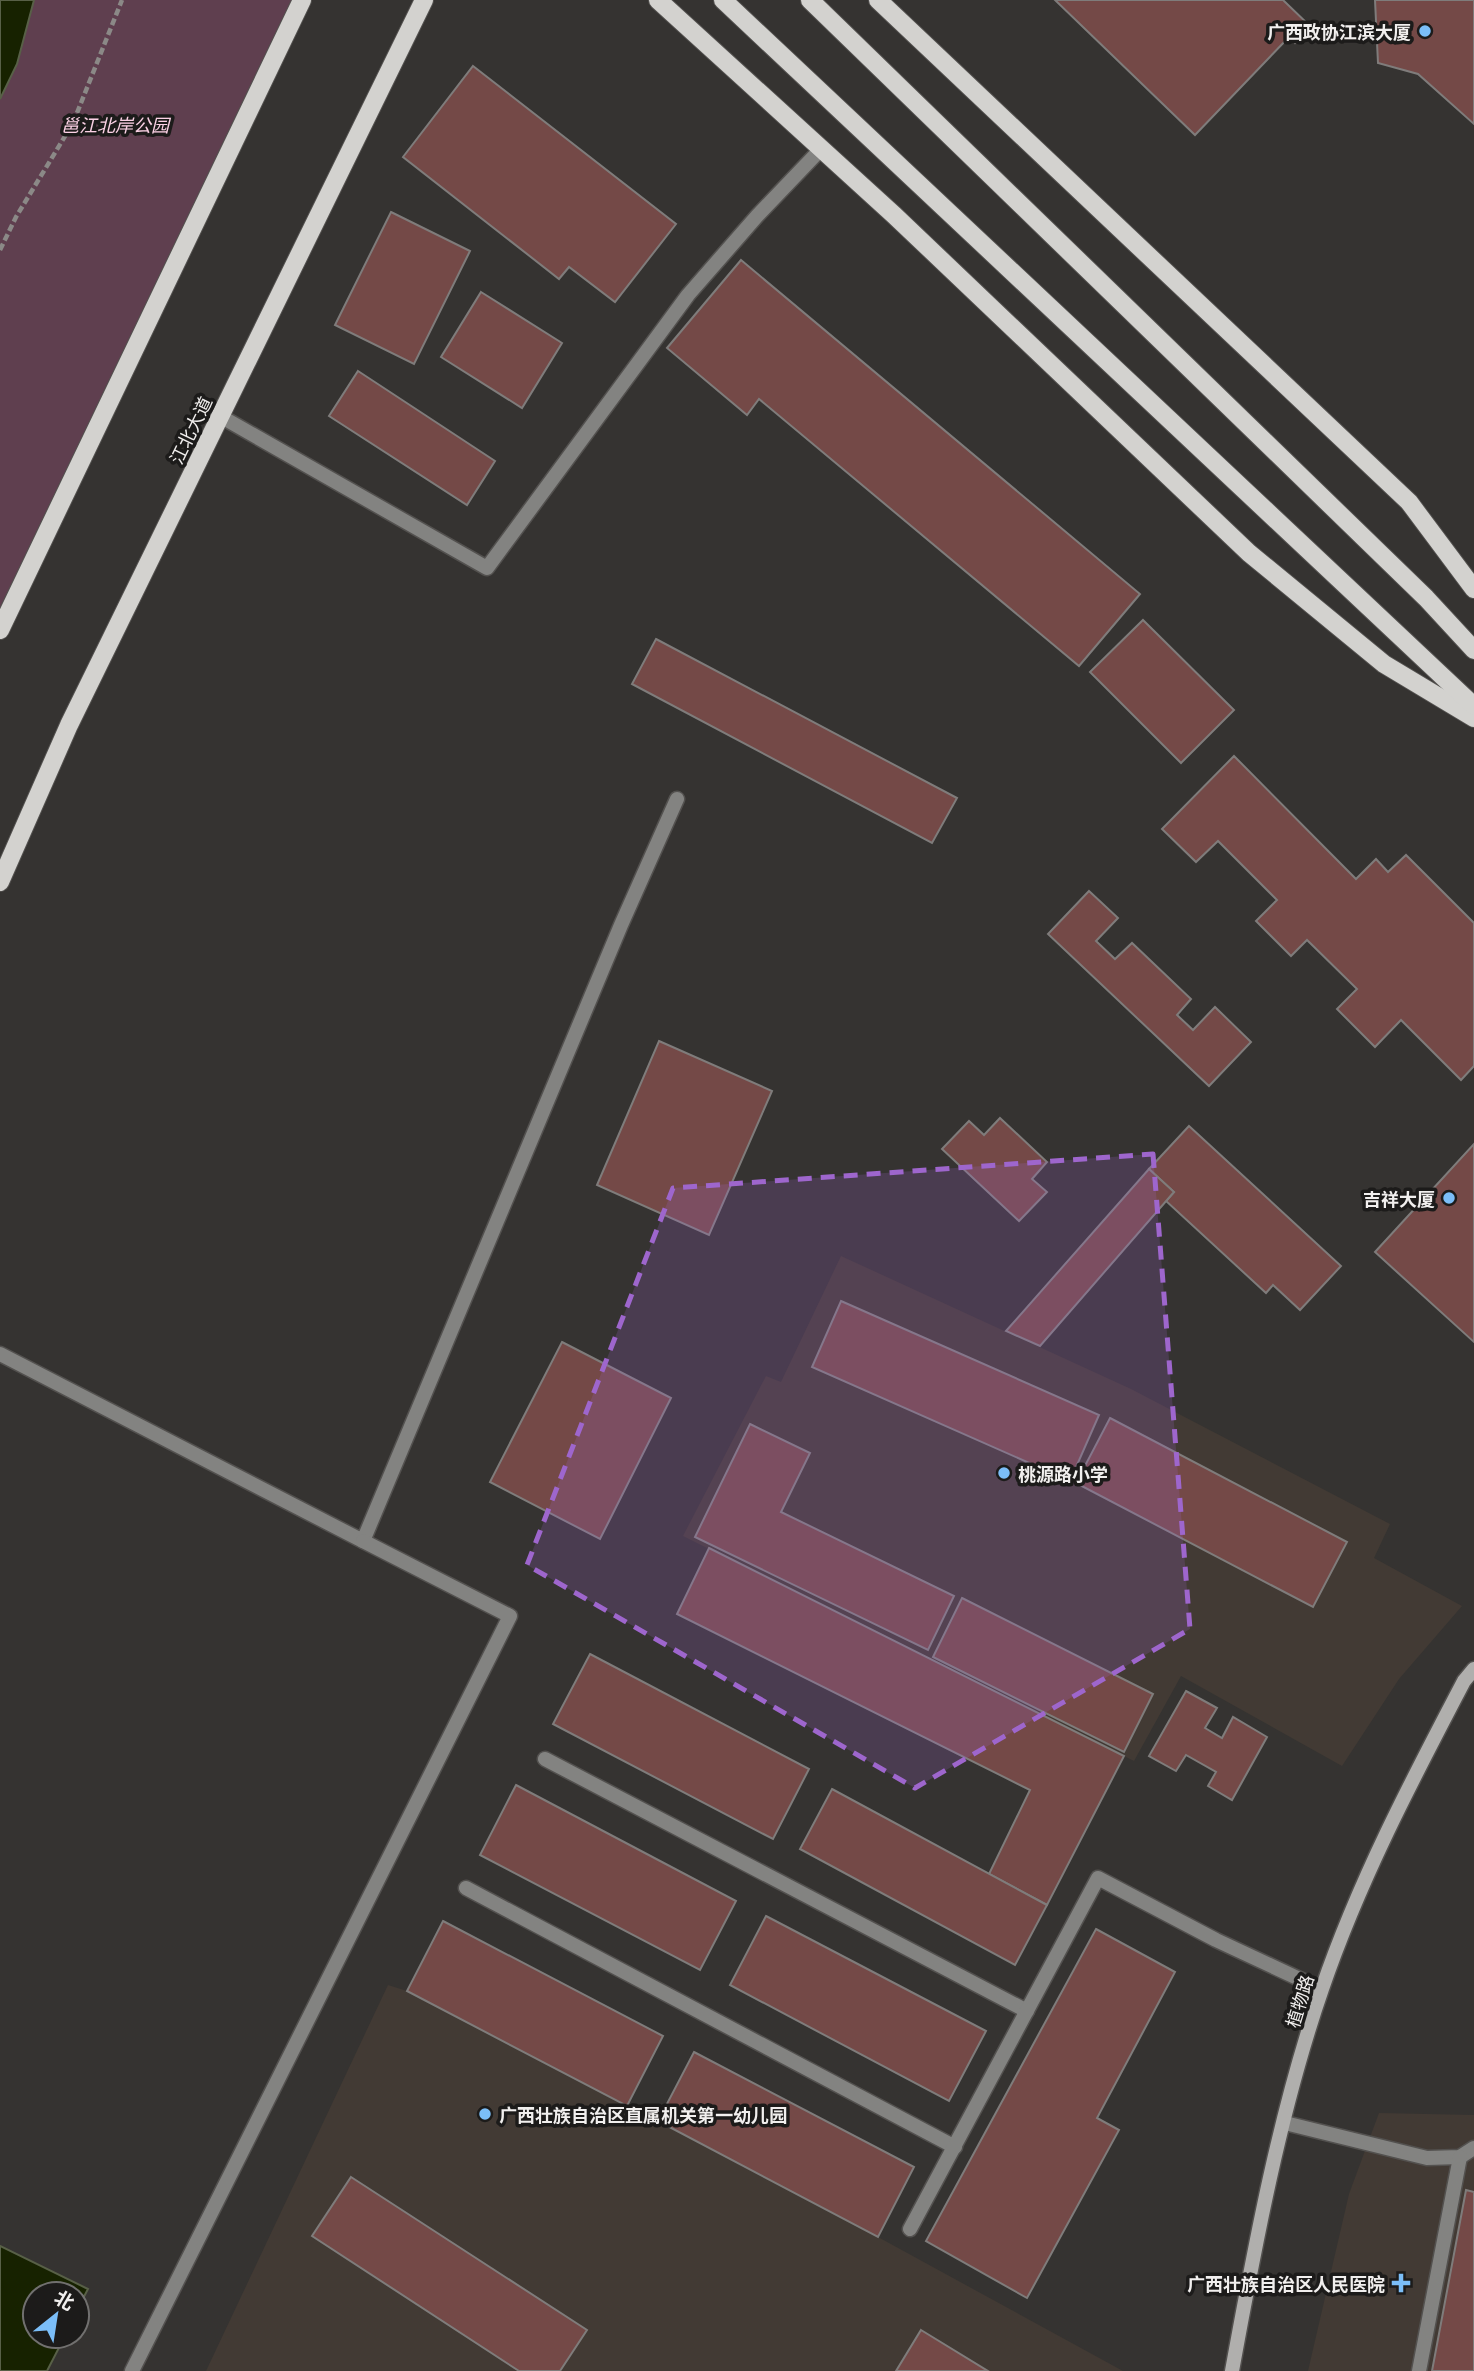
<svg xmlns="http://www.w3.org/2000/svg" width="1474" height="2371" font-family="Literata,'Noto Sans SC',serif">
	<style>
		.built { fill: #423a34 }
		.green { fill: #5f3f4f }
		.water { fill: #172200; stroke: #586047; stroke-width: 2 }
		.building { fill: #744947; stroke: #7f7c7b; stroke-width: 2 }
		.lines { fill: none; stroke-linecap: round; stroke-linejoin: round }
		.lane-casing { stroke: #53514f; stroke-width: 17 }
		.secondary-casing { stroke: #53514f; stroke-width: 17 }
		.primary-casing { stroke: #53514f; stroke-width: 20 }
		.path { stroke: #8b8987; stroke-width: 4.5; stroke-dasharray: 7 3.5; stroke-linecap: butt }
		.lane { stroke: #838381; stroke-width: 14 }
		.secondary { stroke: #b0afad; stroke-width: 14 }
		.primary { stroke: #d3d2cf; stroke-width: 18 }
		.marked { fill: #9e66cd; fill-opacity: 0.2; stroke: #9e66cd; stroke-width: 5; stroke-dasharray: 14 9; stroke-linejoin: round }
		.poi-dot { fill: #7bbef8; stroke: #1c1b1a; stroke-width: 2.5 }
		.labels { text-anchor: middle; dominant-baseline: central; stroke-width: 7; stroke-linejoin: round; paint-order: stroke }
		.poi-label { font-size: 18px; font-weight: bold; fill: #f1efee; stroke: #1c1b1a; text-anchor: end }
		.park-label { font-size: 18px; font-style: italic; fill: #fbd1e5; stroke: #1c1b1a }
		.street-label { font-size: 18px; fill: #f1efee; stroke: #1c1b1a }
	</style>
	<rect width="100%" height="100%" fill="#353331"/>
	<!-- built -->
	<g class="built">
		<path d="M841 1256 1131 1389 1390 1524 1374 1558 1462 1606 1399 1679 1342 1766 1181 1676 1134 1761 683 1536 766 1376 781 1382Z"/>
		<path d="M388 1985 407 1991 878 2237 1123 2371H206Z"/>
		<path d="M1379 2113 1474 2115V2371H1308L1349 2194Z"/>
	</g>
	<!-- green -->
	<path class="green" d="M34 0H302L0 630V99L17 64Z"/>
	<!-- water -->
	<g class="water">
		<path d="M0 0H34L17 64 0 99Z"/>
		<path d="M0 2246 88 2289 77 2310V2294H35V2336H65L47 2371H0Z"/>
	</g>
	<!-- building -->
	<g class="building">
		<path d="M1055 0H1283L1311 27 1295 43 1289 37 1195 135Z"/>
		<path d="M1375 0H1474V124L1418 74 1378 63Z"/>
		<path d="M473 66 676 224 615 302 569 267 559 279 403 157Z"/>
		<path d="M391 212 470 251 414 364 335 325Z"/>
		<path d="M741 260 1140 594 1079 666 759 399 747 415 667 348Z"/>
		<path d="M481 292 562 343 522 408 441 357Z"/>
		<path d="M358 371 495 461 467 505 329 416Z"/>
		<path d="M1143 620 1234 710 1181 763 1090 672Z"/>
		<path d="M656 639 957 798 932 843 632 684Z"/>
		<path d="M1234 756 1356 879 1376 859 1388 872 1406 855 1474 923V1066L1461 1080 1401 1020 1375 1047 1337 1009 1357 989 1307 940 1291 956 1256 921 1277 900 1218 841 1196 862 1162 829Z"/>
		<path d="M1089 891 1118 918 1096 941 1115 959 1132 943 1191 999 1177 1015 1193 1030 1215 1007 1251 1042 1209 1086 1048 934Z"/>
		<path d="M659 1041 772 1091 709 1235 597 1185Z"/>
		<path d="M1000 1118 1047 1162 1032 1179 1047 1192 1019 1221 942 1149 969 1121 984 1135Z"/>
		<path d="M1189 1126 1341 1266 1300 1310 1273 1285 1266 1293 1166 1201 1174 1192 1149 1169Z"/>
		<path d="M1474 1144V1342L1375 1252Z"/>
		<path d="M1149 1169 1174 1192 1040 1346 1006 1331Z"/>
		<path d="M841 1301 1099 1415 1070 1481 812 1367Z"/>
		<path d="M562 1342 671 1398 600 1539 490 1482Z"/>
		<path d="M1110 1418 1347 1542 1313 1607 1076 1483Z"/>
		<path d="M750 1424 810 1453 781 1512 954 1596 928 1650 695 1537Z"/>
		<path d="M709 1548 1124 1756 1047 1905 989 1874 1030 1790 677 1614Z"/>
		<path d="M962 1598 1153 1694 1124 1752 933 1657Z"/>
		<path d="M590 1654 809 1769 773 1839 553 1724Z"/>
		<path d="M1186 1691 1217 1708 1205 1728 1222 1738 1233 1717 1267 1737 1232 1800 1208 1786 1216 1772 1186 1755 1176 1771 1149 1756Z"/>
		<path d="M516 1785 736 1901 700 1970 480 1855Z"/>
		<path d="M832 1789 1047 1905 1015 1965 800 1849Z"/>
		<path d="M766 1916 986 2031 949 2101 730 1985Z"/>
		<path d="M443 1921 663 2036 627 2106 407 1991Z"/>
		<path d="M1096 1929 1175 1972 1097 2118 1119 2130 1027 2298 926 2241Z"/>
		<path d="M694 2052 914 2167 878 2237 658 2121Z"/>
		<path d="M351 2177 587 2330 560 2371H519L312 2236Z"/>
		<path d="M1466 2190 1474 2192V2371H1432Z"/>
		<path d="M921 2330 988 2371H896Z"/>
	</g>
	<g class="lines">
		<!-- lane casing -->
		<g class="lane-casing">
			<g id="lane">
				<path d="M220 416 487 568 688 295 757 216 822 148"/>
				<path d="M0 1354 363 1541 621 925 677 799"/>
				<path d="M545 1759 1027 2011"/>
				<path d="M466 1888 955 2147"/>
				<path d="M1285 2123 1427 2158 1460 2157 1474 2148"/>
				<path d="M910 2229 1098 1878 1216 1940 1321 1989"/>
				<path d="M132 2371 510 1616 363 1541"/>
				<path d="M1419 2371 1460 2157"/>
			</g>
		</g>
		<!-- secondary casing -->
		<g class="secondary-casing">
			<path id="secondary" d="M1232 2371C1255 2245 1280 2110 1322 1989 1359 1881 1411 1782 1464 1681L1474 1669"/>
		</g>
		<!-- primary casing -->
		<g class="primary-casing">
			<g id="primary">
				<path d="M658 0 894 215 1249 553 1384 664 1474 718"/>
				<path d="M723 0 1474 706"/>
				<path d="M810 0 1426 598 1474 650"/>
				<path d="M878 0 1409 502 1474 589"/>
				<path d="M0 630 302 0"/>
				<path d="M0 882 69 725 424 0"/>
			</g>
		</g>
		<!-- path -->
		<path class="path" d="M0 250 16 217 73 123 122 0"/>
		<!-- lane -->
		<use href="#lane" class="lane"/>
		<!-- secondary -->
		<use href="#secondary" class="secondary"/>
		<!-- primary -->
		<use href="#primary" class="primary"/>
	</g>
	<!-- marked area -->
	<path class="marked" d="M1153 1154 1190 1629 915 1788 527 1565 673 1188Z"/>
	<!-- markers -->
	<g class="poi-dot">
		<circle cx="1425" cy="31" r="7"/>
		<circle cx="1449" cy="1198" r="7"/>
		<circle cx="1004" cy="1473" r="7"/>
		<circle cx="485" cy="2114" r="7"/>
		<path d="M1397.5 2272.5h7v7h7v7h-7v7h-7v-7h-7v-7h7z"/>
	</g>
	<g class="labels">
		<!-- poi labels -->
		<g class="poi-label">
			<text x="1411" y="31">广西政协江滨大厦</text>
			<text x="1435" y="1198">吉祥大厦</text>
			<text x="1018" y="1473" text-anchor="start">桃源路小学</text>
			<text x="499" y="2114" text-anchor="start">广西壮族自治区直属机关第一幼儿园</text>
			<text x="1385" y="2283">广西壮族自治区人民医院</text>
		</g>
		<!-- park labels -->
		<g class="park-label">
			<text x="115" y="124">邕江北岸公园</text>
		</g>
		<!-- street labels -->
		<g class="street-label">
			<text transform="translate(190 430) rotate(-64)">江北大道</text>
			<text transform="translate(1299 2001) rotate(-73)">植物路</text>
		</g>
	</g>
	<!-- north arrow -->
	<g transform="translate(56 2315) rotate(30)"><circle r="33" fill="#1c1b1a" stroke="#71706f" stroke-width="2"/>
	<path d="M0-5L12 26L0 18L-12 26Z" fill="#7bbef8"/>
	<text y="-10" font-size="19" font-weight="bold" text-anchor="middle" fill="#f1efee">北</text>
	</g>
</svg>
